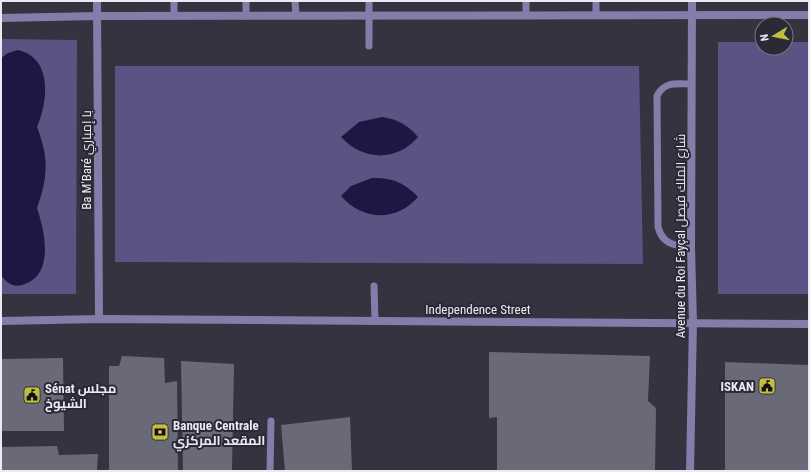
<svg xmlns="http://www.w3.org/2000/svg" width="810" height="472" font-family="'Roboto Condensed',Cairo,sans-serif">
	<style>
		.green { fill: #5a5485 }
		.water { fill: #201644 }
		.building { fill: #6a6977 }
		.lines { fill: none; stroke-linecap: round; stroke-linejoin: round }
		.service { stroke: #827ea9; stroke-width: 7 }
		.minor { stroke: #827ea9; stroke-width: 8 }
		.tertiary { stroke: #827ea9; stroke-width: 8 }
		.labels { text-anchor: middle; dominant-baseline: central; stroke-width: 4; stroke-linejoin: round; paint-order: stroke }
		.street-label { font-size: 13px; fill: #eaeaf2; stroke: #2a2935 }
		.poi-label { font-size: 13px; font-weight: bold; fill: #eaeaf2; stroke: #2a2935; text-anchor: start }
	</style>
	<rect width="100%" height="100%" fill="#34333f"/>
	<!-- green -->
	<g class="green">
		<path d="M1 39 77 40 76 294H1Z"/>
		<path d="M718 42H762V48H786V42H809V294H718Z"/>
		<path d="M115 66H639L643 264 115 262Z"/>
	</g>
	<!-- water -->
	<g class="water">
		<path d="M18 50C53 58 48 101 37 127 49 158 48 177 37 208 45 232 55 276 22 285 14 288 5 282 1 275V58L8 53Z"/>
		<path d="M382 117C397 119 408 125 418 137 397 162 363 161 341 137L359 122Z"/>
		<path d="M372 178C392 177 405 183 418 197 396 222 363 221 341 196L351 186Z"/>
	</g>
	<!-- building -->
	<g class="building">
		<path d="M489 352 650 356 648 401 656 408 655 471H497V417L489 418Z"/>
		<path d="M122 356 164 358 165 383 177 381 178 471H109V366H119Z"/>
		<path d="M63 358 64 431H1V359Z"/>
		<path d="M181 361 234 364 232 471H183Z"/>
		<path d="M725 362 809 365V471H725Z"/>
		<path d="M350 417 352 471H285L281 425Z"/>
		<path d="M57 446 59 455 98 454 97 471H1V447Z"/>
	</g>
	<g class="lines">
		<!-- service -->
		<g class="service">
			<path d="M174 1V16"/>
			<path d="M246 1V16"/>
			<path d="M295 1 296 16"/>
			<path d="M596 1V15"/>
			<path d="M526 15V1"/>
			<path d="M369 46V1"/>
			<path d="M691 248C674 245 663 245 658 227L657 96C664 81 677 84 691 84"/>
			<path d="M374 286 375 320"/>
			<path d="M270 471 271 421"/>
		</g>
		<!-- minor -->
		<g class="minor">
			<path d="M97 1 99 319"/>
			<path d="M1 18 97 16 809 15"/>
			<path d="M1 321 99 319 809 324"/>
		</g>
		<!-- tertiary -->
		<path class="tertiary" d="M690 471 693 322 691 248 692 1"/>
	</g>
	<!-- icons -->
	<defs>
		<g id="civic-square" transform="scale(0.9)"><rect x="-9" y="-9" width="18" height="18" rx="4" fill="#c0be41" stroke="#2a2935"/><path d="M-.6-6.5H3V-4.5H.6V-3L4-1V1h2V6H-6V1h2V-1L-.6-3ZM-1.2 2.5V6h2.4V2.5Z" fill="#111"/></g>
		<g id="bank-square" transform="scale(0.9)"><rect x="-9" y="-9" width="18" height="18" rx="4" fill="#c0be41" stroke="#2a2935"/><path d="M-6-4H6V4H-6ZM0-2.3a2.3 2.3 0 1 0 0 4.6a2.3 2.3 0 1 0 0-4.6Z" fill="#111"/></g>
	</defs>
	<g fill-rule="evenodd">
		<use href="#civic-square" x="767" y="386"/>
		<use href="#civic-square" x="32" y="395"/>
		<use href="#bank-square" x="160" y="432"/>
	</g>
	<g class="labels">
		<!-- street labels -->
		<g class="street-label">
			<text transform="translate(86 160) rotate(-90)">Ba M'Baré با إمباري</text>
			<text transform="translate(680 236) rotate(-90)">Avenue du Roi Fayçal شارع الملك فيصل</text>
			<text x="478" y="309">Independence Street</text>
		</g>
		<!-- poi labels -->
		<g class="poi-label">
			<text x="754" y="386" text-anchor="end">ISKAN</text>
			<text x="45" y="388">Sénat مجلس<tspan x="45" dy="15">الشيوخ</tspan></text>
			<text x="173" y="425">Banque Centrale<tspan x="173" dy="15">المقعد المركزي</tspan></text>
		</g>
	</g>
	<!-- border -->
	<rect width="810" height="472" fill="none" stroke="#eaeaf2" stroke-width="4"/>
	<!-- north arrow -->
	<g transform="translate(774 36) rotate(260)"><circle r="19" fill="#2a2935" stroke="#777681"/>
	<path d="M0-3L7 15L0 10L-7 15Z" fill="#c0be41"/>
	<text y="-6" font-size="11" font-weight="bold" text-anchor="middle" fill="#eaeaf2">N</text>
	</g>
</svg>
